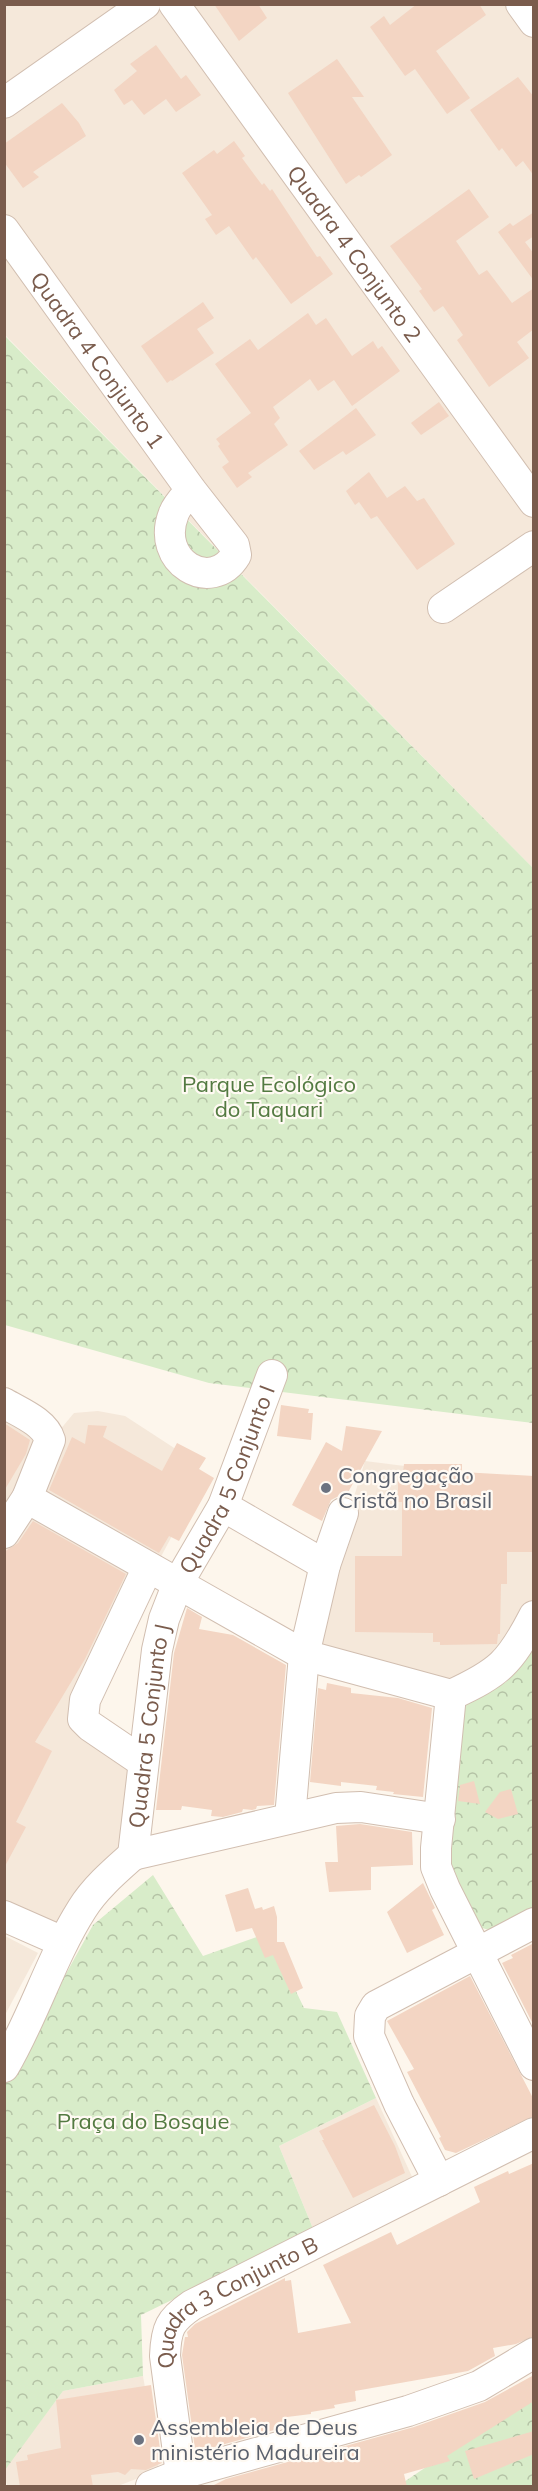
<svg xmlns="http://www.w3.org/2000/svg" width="538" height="2491" font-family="Mulish,sans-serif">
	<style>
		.residential { fill: #f5e8da }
		.park { fill: url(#park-crowns) }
		.building { fill: #f3d5c3 }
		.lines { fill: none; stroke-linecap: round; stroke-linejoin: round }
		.minor-casing { stroke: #d1beb0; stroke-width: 32 }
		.minor { stroke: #fff; stroke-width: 30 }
		.worship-dot { fill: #6b7280; stroke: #fffaf3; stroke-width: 2 }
		.labels { text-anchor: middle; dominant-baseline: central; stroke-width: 4.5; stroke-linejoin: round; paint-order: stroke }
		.street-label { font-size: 22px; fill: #7a5c4d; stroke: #fffaf3 }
		.park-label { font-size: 22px; fill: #537a41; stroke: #fffaf3 }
		.worship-label { font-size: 22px; fill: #5b616d; stroke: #fffaf3; text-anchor: start }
	</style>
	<defs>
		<pattern id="park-crowns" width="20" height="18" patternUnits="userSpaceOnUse" patternTransform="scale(1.5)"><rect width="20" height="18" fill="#d8ecc9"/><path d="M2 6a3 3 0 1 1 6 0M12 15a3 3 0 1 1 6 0" fill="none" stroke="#b4c2a5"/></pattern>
	</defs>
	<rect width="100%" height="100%" fill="#fdf6ec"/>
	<!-- residential -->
	<g class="residential">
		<path d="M4 5H533V868L5 335Z"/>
		<path d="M98 1411 125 1416 188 1457 202 1479 155 1568 29 1497 54 1437 74 1413Z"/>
		<path d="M5 1414 39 1441 5 1516Z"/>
		<path d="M365 1461 533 1482V1605L487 1665 451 1684 315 1648 333 1565Z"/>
		<path d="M28 1506 141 1570 81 1696 138 1765 126 1852 61 1935 5 1909 4 1544Z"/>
		<path d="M5 1936 38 1953 5 2015Z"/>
		<path d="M376 2098 414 2181 314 2231 279 2146Z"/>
		<path d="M143 2376 159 2470 118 2486H7L4 2470 63 2391Z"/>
	</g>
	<!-- park -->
	<g class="park">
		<path d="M4 335 533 868V1423L209 1383 5 1325Z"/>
		<path d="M533 1642V1909L489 1930 479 1927 449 1865 460 1707 506 1682Z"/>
		<path d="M153 1875 203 1956 268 1933 304 2008 337 2012 376 2098 279 2146 314 2231 141 2315 143 2376 63 2391 5 2470V2084L93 1925Z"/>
		<path d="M533 2395V2486H398Z"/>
	</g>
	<!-- building -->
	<g class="building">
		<path d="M214 4H258L267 18 239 41Z"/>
		<path d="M417 4H479L486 15 436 51 470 98 447 114 415 69 405 76 370 27 384 16 390 25Z"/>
		<path d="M156 45 181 79 186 75 201 95 176 112 166 99 144 115 132 100 124 105 114 90 137 71 130 64Z"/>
		<path d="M337 59 364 97H352L392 155 361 177 359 175 346 184 288 93Z"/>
		<path d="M518 77 534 97V176L523 161 516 167 502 148 499 151 470 110Z"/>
		<path d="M62 103 79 123 86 136 33 172 39 177 23 188 4 162V144Z"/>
		<path d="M234 141 245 156 242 158 262 185 264 183 270 191 272 189 317 257 320 256 333 274 291 304 256 257 253 260 229 226 216 235 205 219 212 215 182 173 214 150 217 154Z"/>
		<path d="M469 189 489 217 456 241 479 275 487 270 512 303 534 288V329L517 342 529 358 489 387 457 340 463 335 443 306 434 312 419 291 422 289 390 246Z"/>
		<path d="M534 212V236L525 242 534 254V281L498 232 510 223 513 226Z"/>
		<path d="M203 302 214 318 197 329 214 353 172 381 171 380 167 383 141 346Z"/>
		<path d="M308 313 316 325 326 318 352 356 373 341 378 349 382 346 400 371 352 406 334 380 318 391 310 379 273 407 280 418 274 424 288 445 248 473 252 477 237 488 222 467 229 462 218 446 220 444 216 439 251 413 215 364 250 339 258 350Z"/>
		<path d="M439 402 449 416 421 435 411 423Z"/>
		<path d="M356 408 376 435 346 455 343 451 314 470 299 451Z"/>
		<path d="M369 472 387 498 405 486 417 501 424 498 455 544 417 570 377 516 371 519 359 502 355 505 346 491Z"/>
		<path d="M281 1405 309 1409 308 1413H313L311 1440 277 1436Z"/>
		<path d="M4 1423 30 1440 26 1454 4 1491Z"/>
		<path d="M88 1425 107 1426 103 1437 162 1471 177 1443 206 1458 199 1469 214 1478 179 1541 169 1536 159 1553 49 1490 72 1437 85 1444Z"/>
		<path d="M346 1426 382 1431 346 1496H339L331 1500 322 1521 292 1505 326 1442 342 1451Z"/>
		<path d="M404 1464H462V1472L534 1476V1552H507V1584H501L500 1634H498L497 1644 440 1645V1642H433V1633L355 1632V1556H402V1502H398V1481L402 1482Z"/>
		<path d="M33 1521 126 1574 85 1659 35 1742 52 1751 16 1822 26 1827 4 1868V1552L18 1543Z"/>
		<path d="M187 1608 202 1617 199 1629 233 1635 286 1665 274 1805 257 1806 256 1809 252 1810 243 1809 242 1812 223 1817 211 1816 212 1810 182 1806 181 1810H156L174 1653Z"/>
		<path d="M327 1683 351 1688V1693L398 1698 432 1708 423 1797 393 1794 394 1792 376 1790 377 1786 341 1782V1786L310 1782 318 1688 326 1690Z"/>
		<path d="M474 1781 480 1804 458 1801 460 1785Z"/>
		<path d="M511 1789 518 1814 498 1819 485 1812 500 1792Z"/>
		<path d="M360 1824 412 1832 413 1865 371 1867V1890L329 1892 325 1862H338L336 1826Z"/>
		<path d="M423 1883 435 1908 432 1910 444 1935 407 1953 387 1912Z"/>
		<path d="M248 1888 255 1909 262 1907 263 1910 274 1906 277 1917V1942H284L303 1988 291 1994 273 1955 265 1958 252 1928 236 1932 225 1895Z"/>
		<path d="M534 1943V2026L502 1963 513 1958 511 1955Z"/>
		<path d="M470 1976 534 2100V2116L456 2153 445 2150 439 2138 441 2137 407 2072 414 2069 387 2021Z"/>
		<path d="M374 2105 395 2146 405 2173 353 2198 322 2140H324L319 2131Z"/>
		<path d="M534 2163V2336L516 2344 493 2348 495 2356 468 2371 355 2391 356 2401 334 2405 335 2408 311 2412V2414L287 2417 288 2426 211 2448 195 2449 182 2355 185 2337H188L187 2332 195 2324 285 2278V2281L291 2280 298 2333 351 2323 323 2265 391 2232 397 2245 480 2202 474 2187 508 2171 509 2174Z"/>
		<path d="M534 2375V2401L447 2456 450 2461 404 2474 407 2487H210L226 2479 414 2427 485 2402Z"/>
		<path d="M151 2385 162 2463 146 2470 131 2469 125 2475 118 2472 91 2475 93 2487H20L16 2462 28 2460 27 2455 61 2448 56 2400Z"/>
		<path d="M534 2431V2454L474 2479 465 2451Z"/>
	</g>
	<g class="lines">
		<!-- minor casing -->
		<g class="minor-casing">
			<g id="minor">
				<path id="s1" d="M174 4 534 502"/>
				<path d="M521 4 534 22"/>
				<path d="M4 103 145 4"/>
				<path id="s2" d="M4 230 191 490 234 545 236 555C212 595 154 562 174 513 177 505 185 497 191 490"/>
				<path d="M443 608 534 546"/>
				<path d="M4 1403C19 1412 45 1422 50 1440L27 1498 4 1533"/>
				<path d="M27 1498 304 1655 451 1695"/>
				<path d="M223 1506 325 1565"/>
				<path d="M451 1695 436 1848V1867L445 1889 534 2065"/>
				<path d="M451 1695C499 1673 510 1663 534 1616"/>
				<path d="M143 1762 90 1726 83 1719 85 1700 148 1567"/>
				<path d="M290 1818 304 1655 325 1565 343 1513"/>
				<path id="s3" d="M133 1855 157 1650 164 1619 178 1583 223 1506 272 1375"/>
				<path d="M133 1855 336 1808 361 1807 440 1819"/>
				<path d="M4 1916 63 1942"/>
				<path d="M4 2067C34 2016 51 1958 82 1909 95 1888 115 1871 133 1855"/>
				<path d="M439 2181 399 2104 369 2036 370 2016 376 2006 534 1923"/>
				<path id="s4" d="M181 2474 165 2356C166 2328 170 2320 192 2305L534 2133"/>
				<path d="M151 2486 181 2474 408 2411 479 2386 534 2353"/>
			</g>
		</g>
		<!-- minor -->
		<use href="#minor" class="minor"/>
	</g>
	<!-- markers -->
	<g class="worship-dot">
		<circle cx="326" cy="1488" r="6"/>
		<circle cx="139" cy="2440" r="6"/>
	</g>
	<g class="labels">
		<!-- street labels -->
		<g class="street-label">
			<text stroke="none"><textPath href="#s1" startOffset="308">Quadra 4 Conjunto 2</textPath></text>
			<text stroke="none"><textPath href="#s2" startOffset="160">Quadra 4 Conjunto 1</textPath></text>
			<text stroke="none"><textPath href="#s3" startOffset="392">Quadra 5 Conjunto I</textPath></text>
			<text stroke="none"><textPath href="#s3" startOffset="130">Quadra 5 Conjunto J</textPath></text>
			<text stroke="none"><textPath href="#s4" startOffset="213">Quadra 3 Conjunto B</textPath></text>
		</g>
		<!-- park labels -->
		<g class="park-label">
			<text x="269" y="1084">Parque Ecológico<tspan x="269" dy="25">do Taquari</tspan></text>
			<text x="143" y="2121">Praça do Bosque</text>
		</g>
		<!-- worship labels -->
		<g class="worship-label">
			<text x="338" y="1475">Congregação<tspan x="338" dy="25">Cristã no Brasil</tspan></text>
			<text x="151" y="2427">Assembleia de Deus<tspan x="151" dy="25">ministério Madureira</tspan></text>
		</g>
	</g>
	<!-- border -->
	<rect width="538" height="2491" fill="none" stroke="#7a5c4d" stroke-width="12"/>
</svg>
